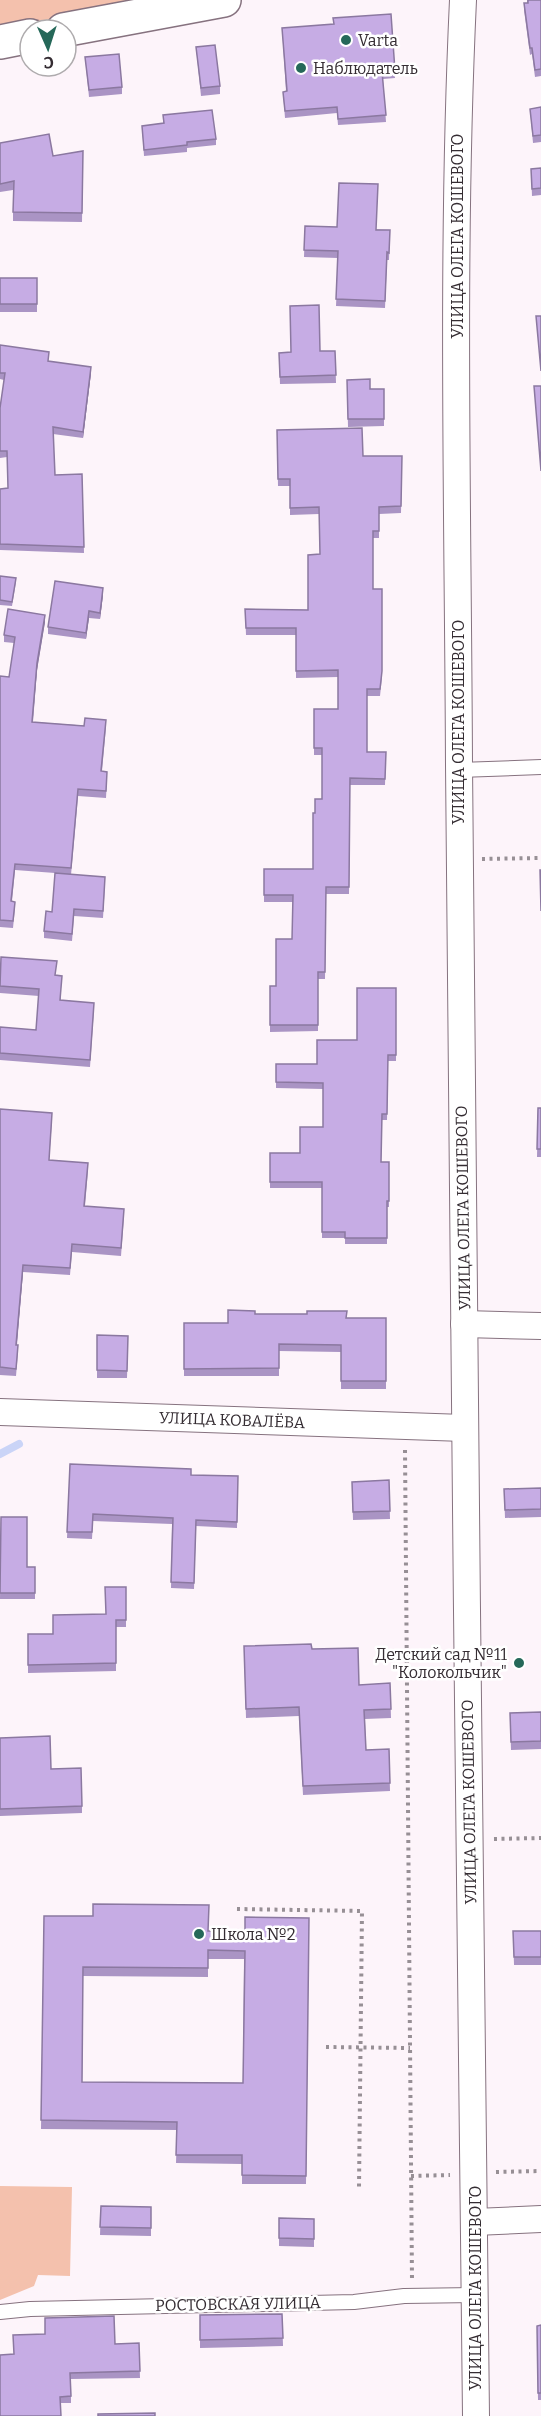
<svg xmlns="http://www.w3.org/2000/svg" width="541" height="2416" font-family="Bitter,serif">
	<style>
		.green { fill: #f4c1ad }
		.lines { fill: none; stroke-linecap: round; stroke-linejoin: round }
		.stream { stroke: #cad4f7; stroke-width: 8 }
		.lane-casing { stroke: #86727f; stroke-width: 16 }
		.street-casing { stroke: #86727f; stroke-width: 28 }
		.secondary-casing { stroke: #86727f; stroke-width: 36 }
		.path { stroke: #978f95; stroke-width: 4; stroke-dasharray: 3 4.5; stroke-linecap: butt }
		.lane { stroke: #fff; stroke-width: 14 }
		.street { stroke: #fff; stroke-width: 26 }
		.secondary { stroke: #fff; stroke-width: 33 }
		.wall { fill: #aa94c4; fill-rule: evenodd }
		.shaded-wall { fill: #8b78a0 }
		.building { fill: #c6ace4; stroke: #8b78a0; stroke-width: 1.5; fill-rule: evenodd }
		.poi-dot { fill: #256859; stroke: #fff; stroke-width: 2 }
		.labels { text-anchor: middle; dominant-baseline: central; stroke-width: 5; stroke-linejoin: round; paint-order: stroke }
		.poi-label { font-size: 16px; fill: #342c32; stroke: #fff; text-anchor: start }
		.street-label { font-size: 16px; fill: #342c32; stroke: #fff }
	</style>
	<rect width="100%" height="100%" fill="#fdf4fa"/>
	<!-- green -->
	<g class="green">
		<path d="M0 0H151L0 29Z"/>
		<path d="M0 2186 72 2187 70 2276 38 2275 34 2286 0 2300Z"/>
	</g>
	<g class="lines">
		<!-- stream -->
		<path class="stream" d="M0 1454 19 1444"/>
		<!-- lane casing -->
		<g class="lane-casing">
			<g id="lane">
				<path d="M459 770 541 767"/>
				<path d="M0 2312 30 2309 354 2302 404 2296 475 2295"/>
			</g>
		</g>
		<!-- street casing -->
		<g class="street-casing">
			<g id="street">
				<path d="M463 0C451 255 458 510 459 765 460 1315 473 1866 476 2416"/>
				<path d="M464 1324 541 1326"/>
				<path d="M0 1412 464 1428"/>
				<path d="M475 2222 541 2219"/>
			</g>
		</g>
		<!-- secondary casing -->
		<g class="secondary-casing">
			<g id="secondary">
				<path d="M63 30 224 0"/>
				<path d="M0 42 30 36"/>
			</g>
		</g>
		<!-- path -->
		<g class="path">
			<path d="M482 859 541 858"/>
			<path d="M405 1450 412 2280"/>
			<path d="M494 1839 541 1838"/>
			<path d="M237 1909 362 1911 359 2187"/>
			<path d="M326 2047 410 2048"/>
			<path d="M496 2172 541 2171"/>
			<path d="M411 2176 450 2175"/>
		</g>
		<!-- lane -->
		<use href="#lane" class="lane"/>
		<!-- street -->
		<use href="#street" class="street"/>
		<!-- secondary -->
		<use href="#secondary" class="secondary"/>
	</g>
	<!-- wall -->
	<g class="wall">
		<path d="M527 0H541V76L535 77 532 54 530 55 524 10V3H527Z"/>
		<path d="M282 28 395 71V78L383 79 386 122 338 125 337 113 285 118 283 92 286 91Z"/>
		<path d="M196 47 220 86V94L201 96Z"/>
		<path d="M85 57 122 87V94L89 97Z"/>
		<path d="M541 107V142L533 143 530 109Z"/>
		<path d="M163 115 216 139V145L187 148V152L144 156 142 126 163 123Z"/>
		<path d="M0 143 53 156 83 151 82 222 13 221V190L0 192Z"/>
		<path d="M541 168V195L532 196 531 169Z"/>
		<path d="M305 226 390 230 389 260H387L385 308 336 306 338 258 304 257Z"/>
		<rect x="0" y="278" width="37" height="34"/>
		<path d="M0 345 49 361 91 373 83 438 53 434 55 475 82 474 84 553 0 550V489L8 488 7 457 0 458V408L4 380 0 379Z"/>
		<path d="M335 351 336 383 280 384 279 353Z"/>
		<path d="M347 380 370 389H384V426L348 427Z"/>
		<path d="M277 430 363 456H402L401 513 379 514V538H373V589L382 677 380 696H367V752H386L385 785H350L349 894H326L325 979H318V1031L270 1032V986H276L292 939 293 902H264V869H313L315 813 322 799V755H314V709H338V677L296 678V635H246L245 609 308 610 320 554 319 514 290 515V486H278Z"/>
		<path d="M0 576 16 582 12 606 0 605Z"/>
		<path d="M103 595 100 619 89 618 86 639 48 634V627Z"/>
		<path d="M45 622 37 670 33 722 106 727 102 771 107 778 106 798 78 796 71 875 105 884 103 918 74 916 72 941 44 938V931L52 912 55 873 15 870 12 901 15 908 13 928 0 927V676L9 677 14 643 4 642V635Z"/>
		<path d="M0 971 56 975 61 1000 94 1009 90 1067 0 1060V1027L36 1030 39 996 0 993Z"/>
		<path d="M396 988V1061H388L387 1120H382L381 1162H389V1207H387V1244H345V1238H322V1188H270V1153H300L323 1127V1089L276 1088V1064H317L357 1040Z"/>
		<path d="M538 1108H541V1157H537Z"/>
		<path d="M0 1109 52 1121 49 1160 88 1170 85 1206 124 1216 121 1256 72 1252 70 1275 23 1272 17 1345 18 1352 16 1376 0 1375Z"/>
		<path d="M255 1314 346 1318H386V1389H341V1352L279 1351V1376H184V1323H228Z"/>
		<path d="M97 1335 128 1336 127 1378H97Z"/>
		<path d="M70 1464 191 1475 238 1476 237 1528 196 1526 194 1589 171 1588 172 1524 93 1521 92 1539 67 1538Z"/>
		<path d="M389 1480 390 1519 353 1520 352 1482Z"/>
		<path d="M541 1488V1517L505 1518 504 1489Z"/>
		<path d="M1 1517 27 1567H35V1599H0Z"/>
		<path d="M126 1587V1627H116V1671L28 1673V1634H53L106 1614Z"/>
		<path d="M244 1646 312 1649 359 1685 390 1683 391 1718 365 1719 366 1750 389 1749 390 1791 303 1795 299 1716 246 1718Z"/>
		<path d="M541 1712V1749L511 1750 510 1713Z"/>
		<path d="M0 1738 51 1769 82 1806V1813L0 1816Z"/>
		<path d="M44 1916 208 1931H245L309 1918 306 2184H242V2164L176 2163 177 2130 41 2129ZM208 1959H244L243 2083 82 2082 83 1976 208 1977Z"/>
		<path d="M513 1931H541V1965H514Z"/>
		<path d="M101 2206 151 2207V2236L100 2235Z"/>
		<path d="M279 2218 314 2219V2247L279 2246Z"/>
		<path d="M282 2314 283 2346 200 2348V2315Z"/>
		<path d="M541 2325V2400H538L537 2326Z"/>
		<path d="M139 2343 140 2378 71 2379V2403H60L14 2354 115 2344Z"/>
	</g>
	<!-- shaded-wall -->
	<g class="shaded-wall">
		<path d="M91 367V373L83 438V432Z"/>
		<path d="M103 588V595L100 619V613Z"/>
		<path d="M89 611V618L86 639V633Z"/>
		<path d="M45 615V622L37 670 32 728 37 663Z"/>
		<path d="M23 1265V1272L16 1352V1345Z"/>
	</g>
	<!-- building -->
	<g class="building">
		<path d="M528 0H541V69L535 70 532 48H530L524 3H528Z"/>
		<path d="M391 14 395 71 382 72 386 115 338 119 337 107 285 111 283 92 287 91 282 28 334 24 333 18Z"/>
		<path d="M215 45 220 86 201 88 196 47Z"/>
		<path d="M119 54 122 87 89 90 85 57Z"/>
		<path d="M541 107V135L533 136 530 109Z"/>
		<path d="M212 110 216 139 187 142V145L144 150 142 126 164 123 163 115Z"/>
		<path d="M49 134 53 156 83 151 82 213 13 212 14 181 0 184V143Z"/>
		<path d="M541 168V188L532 189 531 169Z"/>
		<path d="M339 183 378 184 376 230H390L389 253 387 252 385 301 336 299 338 251 304 250 305 226 337 227Z"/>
		<rect x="0" y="278" width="37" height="26"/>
		<path d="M319 305 320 351H335L336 375 280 377 279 353 291 352 290 306Z"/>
		<path d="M536 316H541V371Z"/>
		<path d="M0 345 49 352 48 361 91 367 83 432 53 427 55 475 82 474 84 547 0 544V489L8 488 7 451H0V408L5 373H0Z"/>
		<path d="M370 379V389H384V419H348L347 380Z"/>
		<path d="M534 386H541V471Z"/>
		<path d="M362 428 363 456H402L401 506 379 507V531H373V589H382V671L380 689H367V752H386L385 779 350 778 349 887H326L325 972H318V1025H270V986H276V939H292L293 895H264V869H313V813H315V799H322V748H314V709H338V670L296 671V628H246L245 609 308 610V555L320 554 319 507 290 508V479H278L277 430Z"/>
		<path d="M0 576 16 578 12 602 0 600Z"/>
		<path d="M55 581 103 588 100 613 89 611 86 633 48 627Z"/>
		<path d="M8 609 45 615 37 663 32 722 84 726 85 718 106 720 101 771 107 772 106 791 78 789 71 868 15 864 11 901 15 902 13 921 0 920V676L9 677 15 637 4 635Z"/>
		<path d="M540 870H541V911Z"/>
		<path d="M55 873 105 877 103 911 74 909 72 934 44 931 46 911 52 912Z"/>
		<path d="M1 957 57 961 55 975 62 976 60 1000 94 1003 90 1060 0 1053V1027L36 1030 39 989 0 986Z"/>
		<path d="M357 988H396V1055H388L387 1114H382L381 1162H389V1201H387V1238H345V1232H322V1182H270V1153H300V1127H323V1083L276 1082V1064H317V1040H357Z"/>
		<path d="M538 1108H541V1149H537Z"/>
		<path d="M0 1109 52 1113 49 1160 88 1163 84 1206 124 1209 121 1248 72 1244 70 1268 23 1265 16 1345H18L16 1369 0 1367Z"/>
		<path d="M228 1310 255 1311V1314H307V1311H347L346 1318H386V1381H341V1345L279 1344V1368L184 1369V1323H228Z"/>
		<path d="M97 1335 128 1336 127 1371 97 1370Z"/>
		<path d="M70 1464 191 1469V1475L238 1476 237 1522 196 1520 194 1583 171 1582 173 1518 93 1514 92 1532H67Z"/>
		<path d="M389 1480 390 1511 353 1512 352 1482Z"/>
		<path d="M541 1488V1509L505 1510 504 1489Z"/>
		<path d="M1 1517H27V1567H35V1593H0Z"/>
		<path d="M105 1587H126V1620H116V1663L28 1665V1634H53V1615L106 1614Z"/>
		<path d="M311 1644 312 1649 358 1648 359 1685 390 1683 391 1709 364 1710 366 1750 389 1749 390 1783 303 1786 299 1707 246 1709 244 1646Z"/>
		<path d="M541 1712V1741L511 1742 510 1713Z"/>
		<path d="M50 1736 51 1769 81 1768 82 1806 0 1809V1738Z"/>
		<path d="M93 1904 209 1905 208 1931H245V1917L309 1918 306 2176 242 2175V2155H176L177 2122 41 2120 44 1916H93ZM208 1950 245 1951 243 2083 82 2082 83 1967 208 1968Z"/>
		<path d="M513 1931H541V1957H514Z"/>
		<path d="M101 2206 151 2207V2228L100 2227Z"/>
		<path d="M279 2218 314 2219V2239L279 2238Z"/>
		<path d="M282 2314 283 2338 200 2340V2315Z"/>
		<path d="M114 2316 115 2344 139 2343 140 2371 70 2373 71 2396 60 2397 61 2416H0V2355L14 2354 13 2335 45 2334V2318Z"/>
		<path d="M541 2325V2393H538L537 2326Z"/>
		<path d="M155 2413V2416H98V2414Z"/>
	</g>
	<!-- markers -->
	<g class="poi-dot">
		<circle cx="346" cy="40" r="6"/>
		<circle cx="301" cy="68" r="6"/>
		<circle cx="519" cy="1663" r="6"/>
		<circle cx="199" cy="1934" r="6"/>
	</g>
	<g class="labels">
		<!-- poi labels -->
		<g class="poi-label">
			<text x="358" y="40">Varta</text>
			<text x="313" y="68">Наблюдатель</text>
			<text x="507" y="1654" text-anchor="end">Детский сад №11<tspan x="507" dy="18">"Колокольчик"</tspan></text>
			<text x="211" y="1934">Школа №2</text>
		</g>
		<!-- street labels -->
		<g class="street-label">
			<text transform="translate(457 236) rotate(-90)">УЛИЦА ОЛЕГА КОШЕВОГО</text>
			<text transform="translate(458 722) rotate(-90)">УЛИЦА ОЛЕГА КОШЕВОГО</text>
			<text transform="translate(463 1208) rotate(-91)">УЛИЦА ОЛЕГА КОШЕВОГО</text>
			<text transform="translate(232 1420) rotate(2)">УЛИЦА КОВАЛЁВА</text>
			<text transform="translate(469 1802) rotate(-91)">УЛИЦА ОЛЕГА КОШЕВОГО</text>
			<text transform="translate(475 2288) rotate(-90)">УЛИЦА ОЛЕГА КОШЕВОГО</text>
			<text transform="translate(238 2304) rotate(-1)">РОСТОВСКАЯ УЛИЦА</text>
		</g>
	</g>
	<!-- north arrow -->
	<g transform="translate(48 48) rotate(177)"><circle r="28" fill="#ffffff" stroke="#aeabad" stroke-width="1.5"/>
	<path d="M0-4.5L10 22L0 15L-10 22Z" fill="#256859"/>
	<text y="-9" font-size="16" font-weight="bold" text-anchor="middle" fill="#342c32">С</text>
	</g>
</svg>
